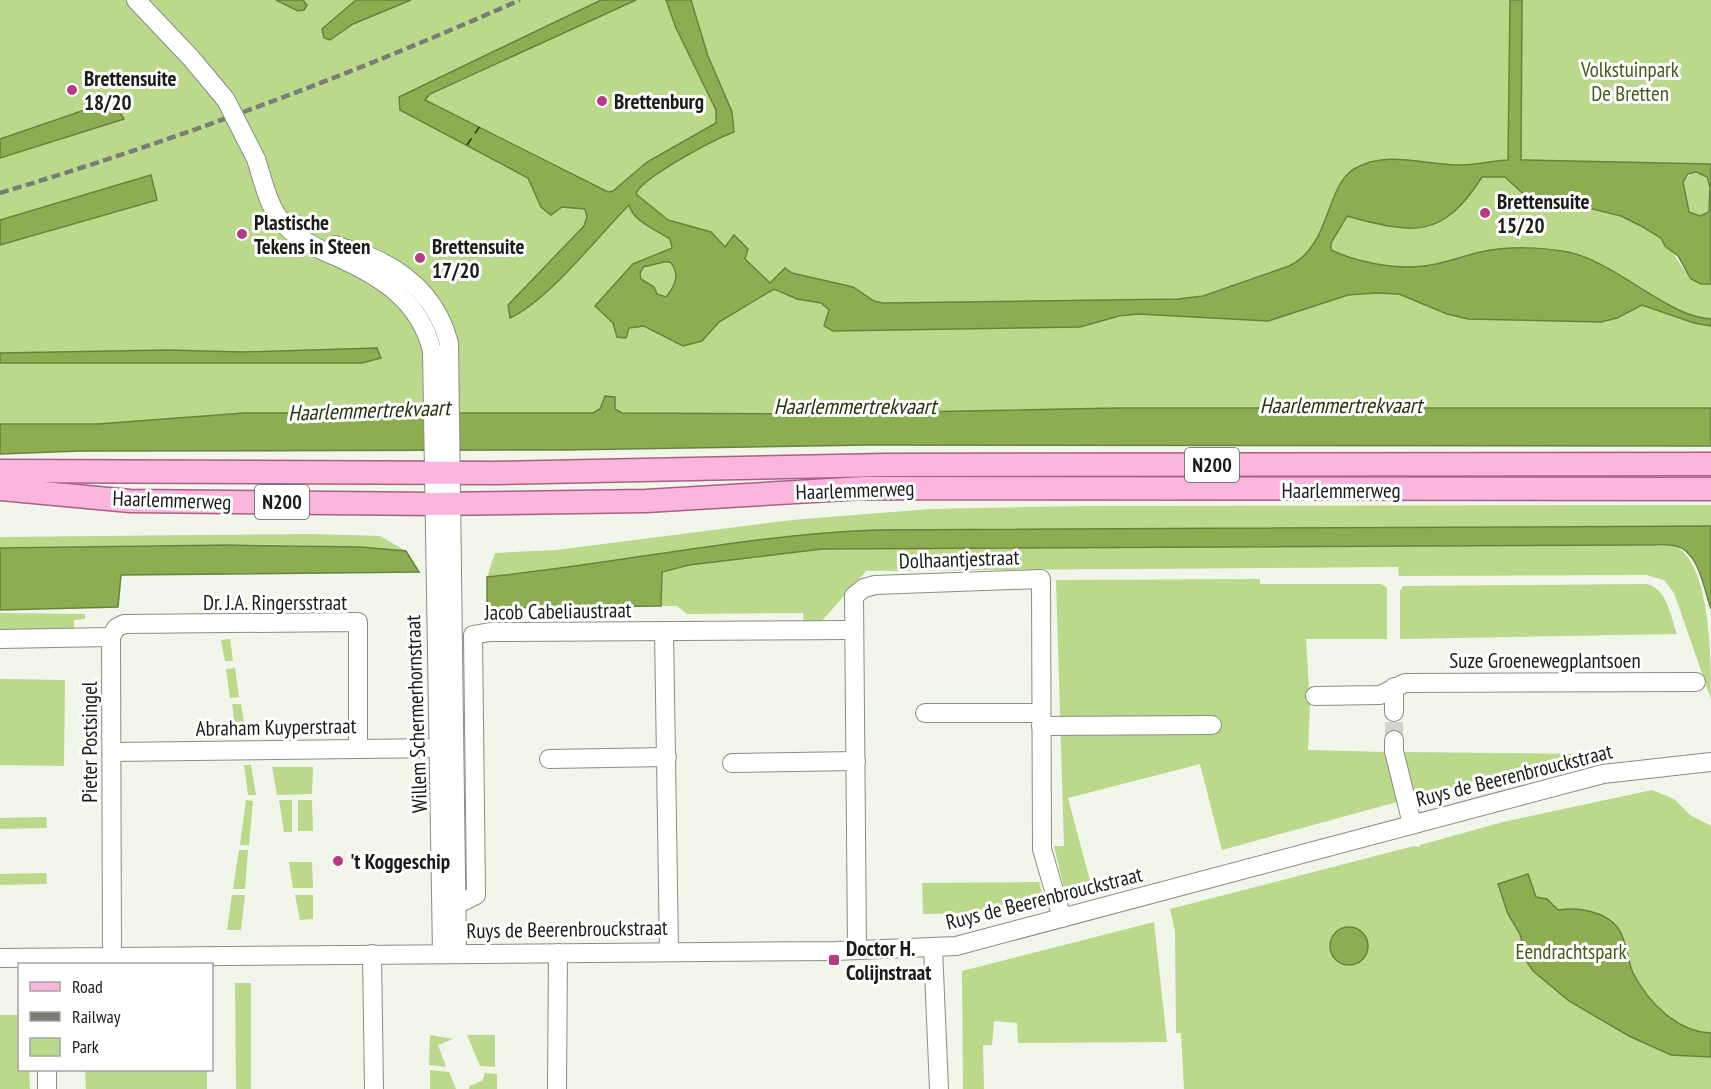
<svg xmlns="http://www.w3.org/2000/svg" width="1711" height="1089" font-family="'PT Sans Narrow',sans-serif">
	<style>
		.green { fill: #bad98a }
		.water { fill: #8cae51; stroke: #6a8240; stroke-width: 1.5; fill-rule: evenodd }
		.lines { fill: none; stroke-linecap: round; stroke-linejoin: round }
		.ferry { stroke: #26330c; stroke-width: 1.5; stroke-dasharray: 8 6; stroke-linecap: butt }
		.minor-tunnel { stroke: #d1d4ca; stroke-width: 18; stroke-dasharray: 18 9; stroke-linecap: butt }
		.minor-casing { stroke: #898e83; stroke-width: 20 }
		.major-casing { stroke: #a96088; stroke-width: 25 }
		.minor { stroke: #fff; stroke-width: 18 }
		.major { stroke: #fab6dc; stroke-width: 22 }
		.rail { stroke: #7a7d75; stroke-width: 4.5; stroke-dasharray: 9 4.5; stroke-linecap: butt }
		.minor-bridge-casing { stroke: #898e83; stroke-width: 20; stroke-linecap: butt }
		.minor-bridge { stroke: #fff; stroke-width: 18 }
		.poi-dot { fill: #b63886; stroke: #fff; stroke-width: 2 }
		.labels { text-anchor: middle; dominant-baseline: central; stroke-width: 6; stroke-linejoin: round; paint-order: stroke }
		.shield { fill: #fff; stroke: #5f605d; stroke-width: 1.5 }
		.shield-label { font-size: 20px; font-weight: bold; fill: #1a1c18 }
		.park-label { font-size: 21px; fill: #455b1a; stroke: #fff }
		.poi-label { font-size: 21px; font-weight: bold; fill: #1a1c18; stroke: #fff; text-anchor: start }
		.street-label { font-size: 21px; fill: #1a1c18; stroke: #fff }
		.water-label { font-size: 22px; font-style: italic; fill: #26330c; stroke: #fff }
	</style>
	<rect width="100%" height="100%" fill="#f1f5ea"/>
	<!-- green -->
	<g class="green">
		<path d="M0 0H1510L1508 160 1505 177C1514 184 1523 197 1533 202 1551 210 1573 206 1592 209 1614 212 1644 222 1660 237 1678 254 1684 284 1711 284V408H1119L812 414 622 413 615 409 614 404 606 396 600 409 593 413H244L98 424H0Z"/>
		<path d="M1522 0H1711V164L1521 160Z"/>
		<path d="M1692 173 1704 175 1710 187 1709 212 1700 216 1689 212 1683 182Z"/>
		<path d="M1711 505V526L876 530C744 535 617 564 487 577L495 553 556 550 792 520 930 509 1085 506Z"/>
		<path d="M310 534 380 536 406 551C272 539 135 547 0 548V537Z"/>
		<path d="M1270 546H1676C1711 567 1711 658 1711 699L1674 593 1664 580 1646 575 1399 576 1398 567 866 571 820 623 804 624 803 613 687 614 677 606H661L662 572 689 565 822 549Z"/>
		<path d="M1260 579V584H1381L1387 588V639H1306L1310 706 1308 750 1385 752 1397 802 1222 850 1200 764 1068 798 1090 881 1064 888 1054 846H1064L1056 580Z"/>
		<path d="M1647 584C1668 590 1670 615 1677 634L1400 639V591L1403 586Z"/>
		<path d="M0 613 85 614V619L74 620V632L0 633Z"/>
		<path d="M230 639 233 661H225L221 640Z"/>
		<path d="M235 668 239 697 230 698 226 669Z"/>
		<path d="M0 679 65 680 64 766 0 765Z"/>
		<path d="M232 704H241L246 733H236Z"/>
		<path d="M1403 752 1586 754 1410 798Z"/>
		<path d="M244 765H251L256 795H248Z"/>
		<path d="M272 767H313L312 794 277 795Z"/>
		<path d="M1652 790 1674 799 1690 815 1711 826V1089H1184L1181 1033H1176L1175 931 1170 909 1414 846 1420 847V845L1503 822Z"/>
		<path d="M246 800 253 801 249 845H240Z"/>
		<path d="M279 800H292V832H284Z"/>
		<path d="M298 800H312L313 831H298Z"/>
		<path d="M46 817 47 828 0 829V818Z"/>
		<path d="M239 850H248L245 889H233Z"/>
		<path d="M289 862H312L313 888H293Z"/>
		<path d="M46 873 47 884 0 885V874Z"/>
		<path d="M1039 882 1043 896 969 913 923 914 922 883Z"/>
		<path d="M232 895H245L241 930H227Z"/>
		<path d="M295 895H313V919L300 920Z"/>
		<path d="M1154 922 1167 1042 1018 1043 1017 1023 994 1021 992 1045H983L984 1089H963L962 971Z"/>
		<path d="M235 983H251V1089H236Z"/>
		<path d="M0 1015H19L20 1070H29L30 1089H0Z"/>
		<path d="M430 1035 453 1039 438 1045 446 1067 429 1065Z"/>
		<path d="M467 1035H495V1067L480 1066Z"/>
		<path d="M85 1070H207V1089H86Z"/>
		<path d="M430 1070 449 1072 456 1089H430Z"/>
		<path d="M485 1073 497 1074V1089H469V1086L482 1081Z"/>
	</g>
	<!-- water -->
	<g class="water">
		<path d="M276 0H303L307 5 304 10 298 11Z"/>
		<path d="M356 0H411L353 24 330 40 324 38 322 29Z"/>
		<path d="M601 0H636L430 94 425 100 608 192 613 191 647 162 716 123V110L676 28 666 0H691L708 56 732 112 734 132C715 139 641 178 636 194L668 220 711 232 725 247 734 235 748 249 745 259 770 283 785 268 792 273 853 287 874 301 883 303 1178 299 1203 296 1289 266C1331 246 1325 187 1354 169 1387 149 1428 166 1462 165 1478 164 1493 161 1508 160L1510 0H1522L1521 160 1711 164V284H1701L1691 279 1678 256 1665 246 1661 238 1643 227 1621 216 1593 209 1531 201 1505 177H1482C1442 240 1413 234 1347 216L1331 243V250C1357 262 1395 270 1424 266 1444 264 1462 256 1481 252 1508 246 1541 247 1568 252 1616 262 1669 318 1711 319V326L1694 323 1642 305 1617 318 1601 322 1468 319 1447 314 1399 294 1376 293 1348 295 1268 321 1138 314 1119 316 1080 327 833 331 824 326 829 310 821 303 797 299 774 289 719 322 702 341 683 346 644 326 629 328 626 338 617 337 613 323 595 306 633 264 672 248 670 239C656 230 633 221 629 205 597 237 549 300 510 318L508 305 511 302 584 226 587 217 585 209 562 207 551 215 541 207 528 178 400 110 399 97ZM1696 172 1707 177 1710 187 1709 212 1700 216 1689 212 1683 182 1688 174ZM664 262H670C681 274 675 286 666 297L657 294 654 287 641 279 640 274 643 267Z"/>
		<path d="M102 104 119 111 124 119 0 158V139Z"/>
		<path d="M151 175 157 200 0 245V220Z"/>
		<path d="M377 348 381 358 362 363H0V353L168 350 243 352Z"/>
		<path d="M605 396 615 397V409L622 413 812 414 1119 408H1711V446L870 445 564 450 80 451 0 454V424H98L244 413H593L600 409Z"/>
		<path d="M1711 526V609C1704 590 1699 551 1676 546 1667 544 1656 545 1648 545L822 549 689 565 662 572 661 606 487 608V577C617 564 744 535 876 530Z"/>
		<path d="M228 545 361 547 406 551 419 572 121 575 118 607 0 610V548Z"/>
		<path d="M1528 874 1536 897 1547 899 1558 910C1578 907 1605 911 1618 928 1627 940 1627 960 1633 973 1648 1002 1677 1032 1711 1033V1057L1671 1055 1629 1036 1569 1001 1533 971 1527 962 1520 934 1508 914 1498 884Z"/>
		<circle cx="1349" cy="946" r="19"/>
	</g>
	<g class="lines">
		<!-- ferry -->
		<path class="ferry" d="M467 145 480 126"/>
		<!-- minor-tunnel -->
		<path class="minor-tunnel" d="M1394 740V712"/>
		<!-- minor casing -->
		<g class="minor-casing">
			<g id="minor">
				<path d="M136 0 191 58"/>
				<path d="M256 159C263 180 268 207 283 223 297 239 318 249 337 257 382 277 420 301 432 351L442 953"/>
				<path d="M335 245C347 250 360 252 371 257 410 274 438 301 449 343L457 953"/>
				<path d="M664 631 669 951"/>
				<path d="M111 637 116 628 124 624 358 622V749"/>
				<path d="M111 637 112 957"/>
				<path d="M0 639 111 637"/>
				<path d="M1394 687V712"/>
				<path d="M1315 696 1380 695 1405 683 1696 682"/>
				<path d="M925 713H1041"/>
				<path d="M1041 726 1212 725"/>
				<path d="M1394 740V751L1412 824"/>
				<path d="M112 752 441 748"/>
				<path d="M549 759 667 757"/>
				<path d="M732 763 856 761"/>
				<path d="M448 905H456L476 895 473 635 490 632 853 630"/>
				<path d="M933 948 939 1089"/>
				<path d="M857 950 854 596 864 588 875 585 1041 579 1042 849 1062 918"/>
				<path d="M372 954 374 1089"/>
				<path d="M0 958 835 951 956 946 1603 774 1711 762"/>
				<path d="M47 1070V1089"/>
				<path d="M557 1089 558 953"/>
			</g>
		</g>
		<!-- major casing -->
		<g class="major-casing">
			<g id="major">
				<path d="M0 471 495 473 886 465 1711 464"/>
				<path d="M0 489 130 501 434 504 646 501 864 488 1711 489"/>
			</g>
		</g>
		<!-- minor -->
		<use href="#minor" class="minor"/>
		<!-- major -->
		<use href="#major" class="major"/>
		<!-- rail -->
		<path class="rail" d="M0 193C177 140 351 75 520 0"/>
		<!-- minor-bridge casing -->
		<g class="minor-bridge-casing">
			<path id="minor-bridge" d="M191 58 226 100 256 159"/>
		</g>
		<!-- minor-bridge -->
		<use href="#minor-bridge" class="minor-bridge"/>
	</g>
	<!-- markers -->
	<g class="poi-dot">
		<circle cx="72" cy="90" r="6"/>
		<circle cx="602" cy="101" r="6"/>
		<circle cx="1485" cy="213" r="6"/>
		<circle cx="242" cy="234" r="6"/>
		<circle cx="420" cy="258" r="6"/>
		<circle cx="338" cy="861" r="6"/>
		<rect x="828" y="954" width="12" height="12" rx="3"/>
	</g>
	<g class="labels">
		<!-- shield labels -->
		<g class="shield">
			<rect x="1185" y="448" width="54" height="34" rx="4.5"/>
			<rect x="255" y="485" width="54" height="34" rx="4.5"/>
		</g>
		<g class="shield-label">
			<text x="1212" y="465">N200</text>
			<text x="282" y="502">N200</text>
		</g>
		<!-- park labels -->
		<g class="park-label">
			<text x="1630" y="69">Volkstuinpark<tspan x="1630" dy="24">De Bretten</tspan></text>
			<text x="1571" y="951">Eendrachtspark</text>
		</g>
		<!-- poi labels -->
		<g class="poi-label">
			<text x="84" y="78">Brettensuite<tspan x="84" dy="24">18/20</tspan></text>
			<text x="614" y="101">Brettenburg</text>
			<text x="1497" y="201">Brettensuite<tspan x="1497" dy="24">15/20</tspan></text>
			<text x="254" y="222">Plastische<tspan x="254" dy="24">Tekens in Steen</tspan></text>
			<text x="432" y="246">Brettensuite<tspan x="432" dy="24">17/20</tspan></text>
			<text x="350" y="861">'t Koggeschip</text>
			<text x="846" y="948">Doctor H.<tspan x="846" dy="24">Colijnstraat</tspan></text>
		</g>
		<!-- street labels -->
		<g class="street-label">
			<text transform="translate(855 490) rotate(-2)">Haarlemmerweg</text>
			<text x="1341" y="490">Haarlemmerweg</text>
			<text transform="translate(172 500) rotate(2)">Haarlemmerweg</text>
			<text transform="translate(959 559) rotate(-2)">Dolhaantjestraat</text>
			<text x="275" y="602">Dr. J.A. Ringersstraat</text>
			<text transform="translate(558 611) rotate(-1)">Jacob Cabeliaustraat</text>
			<text x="1545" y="660">Suze Groenewegplantsoen</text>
			<text transform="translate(416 714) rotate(-92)">Willem Schermerhornstraat</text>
			<text transform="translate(276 727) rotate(-1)">Abraham Kuyperstraat</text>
			<text transform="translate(89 742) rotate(-90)">Pieter Postsingel</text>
			<text transform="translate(1514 775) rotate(-14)">Ruys de Beerenbrouckstraat</text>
			<text transform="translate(1044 898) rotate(-14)">Ruys de Beerenbrouckstraat</text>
			<text transform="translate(567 929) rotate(-1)">Ruys de Beerenbrouckstraat</text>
		</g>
		<!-- water labels -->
		<g class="water-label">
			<text x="1341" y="405">Haarlemmertrekvaart</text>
			<text x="855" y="406">Haarlemmertrekvaart</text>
			<text transform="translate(369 410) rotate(-2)">Haarlemmertrekvaart</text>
		</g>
	</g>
	<!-- legend -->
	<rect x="18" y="963" width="195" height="108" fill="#ffffff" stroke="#a3a4a3" stroke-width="1.5"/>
	<rect x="30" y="982" width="30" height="9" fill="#fab6dc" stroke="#a3a4a3" stroke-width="1.5"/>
	<text x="72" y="993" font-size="18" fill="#1a1c18">Road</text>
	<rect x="30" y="1012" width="30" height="9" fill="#7a7d75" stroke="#a3a4a3" stroke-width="1.5"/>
	<text x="72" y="1023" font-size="18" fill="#1a1c18">Railway</text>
	<rect x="30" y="1038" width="30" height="18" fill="#bad98a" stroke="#a3a4a3" stroke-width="1.5"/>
	<text x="72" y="1053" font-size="18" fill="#1a1c18">Park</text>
</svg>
